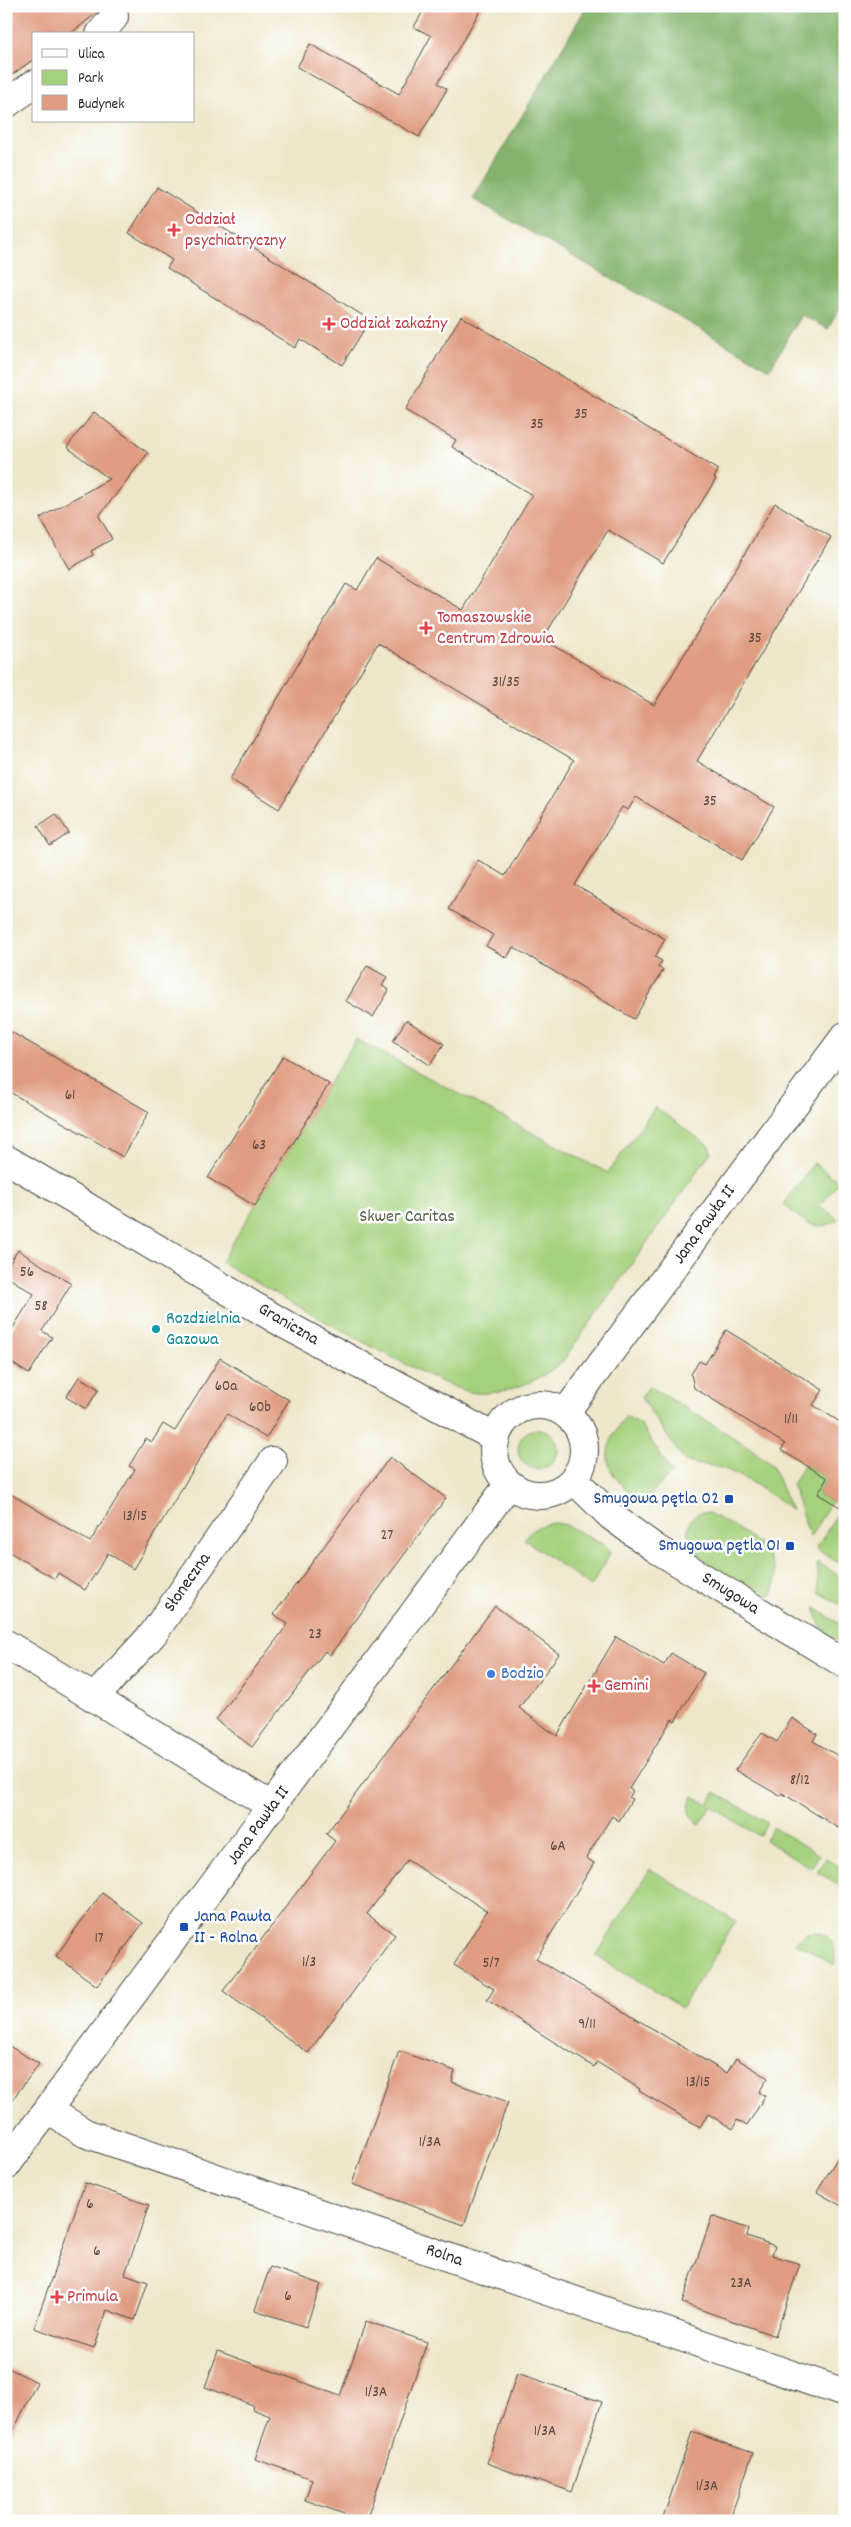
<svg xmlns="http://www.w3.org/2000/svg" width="851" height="2527" font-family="Dekko,sans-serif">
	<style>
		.green { fill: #a5d17d; stroke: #687e54 }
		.forest { fill: #84b36c; stroke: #586f4c }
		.building { fill: #e09d81 }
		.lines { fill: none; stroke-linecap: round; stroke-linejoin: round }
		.minor-casing { stroke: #484743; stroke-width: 30 }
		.minor { stroke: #fff; stroke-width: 28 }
		.health-dot { fill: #e0444e; stroke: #fff; stroke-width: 2 }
		.culture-dot { fill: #0f9aa8; stroke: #fff; stroke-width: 2 }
		.transit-dot { fill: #1a4fb4; stroke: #fff; stroke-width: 2 }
		.shop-dot { fill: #3f7fe0; stroke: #fff; stroke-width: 2 }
		.labels { text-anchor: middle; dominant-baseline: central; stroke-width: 5; stroke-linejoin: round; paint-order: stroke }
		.number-label { font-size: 15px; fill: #584840 }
		.health-label { font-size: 18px; fill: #be3a42; stroke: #fff; text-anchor: start }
		.park-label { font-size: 18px; fill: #505d44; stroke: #fff }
		.street-label { font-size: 18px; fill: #2b2b2b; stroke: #fff }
		.culture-label { font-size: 18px; fill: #0d838f; stroke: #fff; text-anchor: start }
		.transit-label { font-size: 18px; fill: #164399; stroke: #fff; text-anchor: end }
		.shop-label { font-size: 18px; fill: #366cbe; stroke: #fff; text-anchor: start }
	</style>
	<rect width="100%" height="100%" fill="#fff"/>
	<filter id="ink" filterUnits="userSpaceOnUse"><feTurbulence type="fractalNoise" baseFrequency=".02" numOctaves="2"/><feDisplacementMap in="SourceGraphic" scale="10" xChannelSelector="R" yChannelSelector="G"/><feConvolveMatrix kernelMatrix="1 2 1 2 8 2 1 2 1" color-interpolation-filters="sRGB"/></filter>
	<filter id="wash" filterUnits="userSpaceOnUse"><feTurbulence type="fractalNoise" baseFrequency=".0096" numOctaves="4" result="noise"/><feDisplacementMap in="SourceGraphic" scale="20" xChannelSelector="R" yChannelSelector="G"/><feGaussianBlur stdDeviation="1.12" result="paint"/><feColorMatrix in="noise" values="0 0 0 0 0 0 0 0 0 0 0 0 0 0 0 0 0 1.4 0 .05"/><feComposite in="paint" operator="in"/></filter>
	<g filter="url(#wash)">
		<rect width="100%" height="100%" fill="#eee7cb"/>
		<!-- green -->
		<g class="green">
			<path d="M356 1039 608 1173 655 1107 709 1146 711 1152 563 1361C540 1381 506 1395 475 1393 453 1390 425 1373 405 1364 342 1332 282 1297 221 1262Z"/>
			<path d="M814 1163 839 1182 820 1206 838 1219C818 1236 799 1219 784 1204Z"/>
			<path d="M649 1386 746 1445 772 1465 791 1510C776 1497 739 1473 721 1468 709 1464 694 1466 684 1460L641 1398Z"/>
			<path d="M626 1416 641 1425 672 1473 646 1499C637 1502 633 1497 627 1490 598 1463 605 1445 626 1416Z"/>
			<circle cx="538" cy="1449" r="20"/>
			<path d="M804 1464 827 1478 818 1494 831 1502 810 1537 792 1485Z"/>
			<path d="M841 1508 845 1511V1567L816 1549Z"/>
			<path d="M702 1512 709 1513C736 1529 767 1540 775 1572 777 1580 776 1588 771 1595L759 1594C737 1580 679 1557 689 1525 691 1518 695 1514 702 1512Z"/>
			<path d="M555 1523 566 1525 607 1547 610 1554 591 1587 524 1539C533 1528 540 1524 555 1523Z"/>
			<path d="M817 1562 845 1579V1608L819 1592Z"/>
			<path d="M815 1608 845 1627V1645C825 1633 820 1631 815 1608Z"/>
			<path d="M715 1792 767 1823 759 1836 711 1806 699 1825C690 1816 686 1807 693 1796L708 1805Z"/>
			<path d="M773 1827 819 1855 811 1868 765 1840Z"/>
			<path d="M826 1858 845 1870V1888L817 1872Z"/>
			<path d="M650 1869 736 1921 682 2008 596 1956Z"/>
			<path d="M816 1932C835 1937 836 1948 834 1965L795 1942 807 1933Z"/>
		</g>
		<!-- forest -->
		<path class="forest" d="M587 6H845V299L828 329 801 315 770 369 473 199Z"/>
		<g id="blocks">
			<!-- building -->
			<g class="building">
				<path d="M6 6H98V12L70 34H34V59L6 79Z"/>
				<path d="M426 6H483L438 83 447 89 419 137 297 67 310 44 399 94 431 36 414 27Z"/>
				<path d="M157 187 370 320 342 365 300 339 295 348 167 268 172 260 129 233Z"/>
				<path d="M461 316 718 470 714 478 716 479 663 563 608 530 543 639 654 705 775 503 831 537 697 761 774 807 742 860 636 797 628 810 622 807 575 885 665 939 655 957 662 961 658 967 663 970 634 1019 513 947 507 958 486 946 493 935 449 909 478 860 505 876 574 760 378 643 279 809 230 779 346 584 357 590 376 558 463 610 532 495 452 447 456 440 405 410Z"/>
				<path d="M94 412 148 453 99 516 112 539 91 551 93 555 69 569 40 518 109 479 67 447Z"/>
				<path d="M56 814 69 833 50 846 38 826Z"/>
				<path d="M367 966 387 977 382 986 389 990 373 1017 346 1001Z"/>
				<path d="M406 1020 444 1044 430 1065 393 1041Z"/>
				<path d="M6 1029 149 1112 123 1157 6 1090Z"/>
				<path d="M283 1056 329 1084 255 1206 208 1178Z"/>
				<path d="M18 1250 71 1284 42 1331 52 1337 29 1374 6 1359V1339L34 1294 6 1276V1269Z"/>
				<path d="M726 1330 823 1390 813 1405 845 1425V1510L818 1494 827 1478 781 1450 785 1444 694 1388 691 1374 699 1361 705 1364Z"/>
				<path d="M220 1358 289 1400 266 1438 227 1414 133 1569 108 1553 85 1590 58 1573 55 1579 6 1550V1491L90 1542 135 1469 129 1466 146 1438 152 1442 163 1424 175 1431Z"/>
				<path d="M79 1377 99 1389 86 1409 66 1397Z"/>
				<path d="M390 1457 446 1498 330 1655 325 1651 252 1747 216 1720 288 1624 274 1614Z"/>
				<path d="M495 1606 559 1654 519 1708 557 1736 616 1637 664 1665 671 1653 704 1673 675 1721 672 1719 629 1789 633 1791 629 1798 632 1799 619 1821 612 1816 586 1858 594 1863 536 1959 718 2068 727 2073 736 2058 768 2078 759 2092 765 2096 747 2126 737 2120 733 2129 708 2114 700 2127 639 2091 640 2089 597 2062 594 2067 487 2000 494 1989 454 1965 487 1911 407 1860 367 1914 395 1935 308 2053 223 1991 335 1841 326 1834Z"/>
				<path d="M792 1718 817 1734 813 1741 845 1760V1832L782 1793 780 1796 735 1770 762 1733 777 1742Z"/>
				<path d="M102 1893 143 1923 97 1986 56 1956Z"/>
				<path d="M6 2044 39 2064 6 2108Z"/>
				<path d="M399 2051 455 2071 452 2082 508 2102 464 2225 352 2184Z"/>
				<path d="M845 2145V2208L817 2192Z"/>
				<path d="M85 2183 149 2205 125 2274 148 2282 135 2320 107 2310 94 2348 34 2328Z"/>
				<path d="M712 2216 749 2229 747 2236 775 2246 772 2255 800 2264 775 2336 682 2303Z"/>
				<path d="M270 2267 321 2284 306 2327 255 2310Z"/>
				<path d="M366 2321 427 2342 366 2521H364L305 2500 312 2479 255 2459 270 2416 252 2409 253 2405 205 2387 218 2351 340 2396Z"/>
				<path d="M6 2367 37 2382 6 2446Z"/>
				<path d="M517 2373 602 2402 572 2492 539 2480 538 2482 487 2463Z"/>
				<path d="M692 2432 753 2453 729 2521H662Z"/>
			</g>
		</g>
	</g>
	<g filter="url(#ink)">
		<use href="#blocks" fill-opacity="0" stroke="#484743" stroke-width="1"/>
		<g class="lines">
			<!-- minor casing -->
			<g class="minor-casing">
				<g id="minor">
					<path d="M100 34 114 17 113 6"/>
					<path d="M6 104 34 84"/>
					<path d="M6 1159 286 1325 496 1438"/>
					<circle cx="539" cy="1450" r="45"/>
					<path d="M565 1413 845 1036"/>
					<path d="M574 1480 611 1516 655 1548 845 1664"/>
					<path d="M6 1644 273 1807"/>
					<path d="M94 1698 153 1634 273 1461"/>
					<path d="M48 2110 85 2133 845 2393"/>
					<path d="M6 2166 509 1484"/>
				</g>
			</g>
			<!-- minor -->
			<use href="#minor" class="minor"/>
		</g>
	</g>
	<!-- markers -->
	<g class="health-dot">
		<path d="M171.5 222.5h5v5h5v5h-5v5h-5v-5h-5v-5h5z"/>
		<path d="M326.5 316.5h5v5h5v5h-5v5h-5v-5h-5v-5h5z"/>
		<path d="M423.5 620.5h5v5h5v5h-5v5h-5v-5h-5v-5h5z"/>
		<path d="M591.5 1678.5h5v5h5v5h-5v5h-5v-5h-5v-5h5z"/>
		<path d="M54.5 2289.5h5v5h5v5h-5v5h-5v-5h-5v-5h5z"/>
	</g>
	<circle class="culture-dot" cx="156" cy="1329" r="5"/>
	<g class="transit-dot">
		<rect x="724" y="1494" width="10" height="10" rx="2.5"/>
		<rect x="785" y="1541" width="10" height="10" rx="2.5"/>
		<rect x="179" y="1922" width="10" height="10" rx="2.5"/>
	</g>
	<circle class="shop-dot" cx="491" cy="1674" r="5"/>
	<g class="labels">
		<!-- number labels -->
		<g class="number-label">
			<text x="581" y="415">35</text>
			<text x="537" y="425">35</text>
			<text x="755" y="639">35</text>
			<text x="506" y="683">31/35</text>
			<text x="710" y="802">35</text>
			<text x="70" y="1096">61</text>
			<text x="259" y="1146">63</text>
			<text x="27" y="1273">56</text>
			<text x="41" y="1307">58</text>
			<text x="226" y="1387">60a</text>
			<text x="260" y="1408">60b</text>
			<text x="791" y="1420">1/11</text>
			<text x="135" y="1517">13/15</text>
			<text x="387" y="1536">27</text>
			<text x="315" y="1635">23</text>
			<text x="800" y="1781">8/12</text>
			<text x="558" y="1847">6A</text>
			<text x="99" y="1939">17</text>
			<text x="309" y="1963">1/3</text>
			<text x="491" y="1964">5/7</text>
			<text x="587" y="2025">9/11</text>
			<text x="698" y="2083">13/15</text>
			<text x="430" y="2143">1/3A</text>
			<text x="90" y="2205">6</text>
			<text x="97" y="2252">6</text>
			<text x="741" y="2284">23A</text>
			<text x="288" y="2297">6</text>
			<text x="376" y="2393">1/3A</text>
			<text x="545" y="2432">1/3A</text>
			<text x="707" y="2487">1/3A</text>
		</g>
		<!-- health labels -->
		<g class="health-label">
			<text x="185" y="220">Oddział<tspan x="185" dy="21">psychiatryczny</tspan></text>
			<text x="340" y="324">Oddział zakaźny</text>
			<text x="437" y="618">Tomaszowskie<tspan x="437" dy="21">Centrum Zdrowia</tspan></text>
			<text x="604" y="1686">Gemini</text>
			<text x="67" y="2297">Primula</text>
		</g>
		<!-- park labels -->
		<g class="park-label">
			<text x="407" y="1217">Skwer Caritas</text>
		</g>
		<!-- street labels -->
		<g class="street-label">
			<text transform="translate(705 1225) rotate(-54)">Jana Pawła II</text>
			<text transform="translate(288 1325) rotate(30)">Graniczna</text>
			<text transform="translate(188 1583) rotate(-55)">Słoneczna</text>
			<text transform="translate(730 1594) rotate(32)">Smugowa</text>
			<text transform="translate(259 1826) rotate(-54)">Jana Pawła II</text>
			<text transform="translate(444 2256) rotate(19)">Rolna</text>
		</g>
		<!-- culture labels -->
		<g class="culture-label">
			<text x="166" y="1319">Rozdzielnia<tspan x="166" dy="21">Gazowa</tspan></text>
		</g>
		<!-- transit labels -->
		<g class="transit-label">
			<text x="719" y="1499">Smugowa pętla 02</text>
			<text x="780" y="1546">Smugowa pętla 01</text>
			<text x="194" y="1917" text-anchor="start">Jana Pawła<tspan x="194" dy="21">II - Rolna</tspan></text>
		</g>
		<!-- shop labels -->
		<g class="shop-label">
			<text x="501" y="1674">Bodzio</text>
		</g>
	</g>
	<!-- margin -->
	<rect width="851" height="2527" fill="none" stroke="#fff" stroke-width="25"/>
	<!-- legend -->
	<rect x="32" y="32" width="162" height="90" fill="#ffffff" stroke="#aaaaaa"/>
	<rect x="42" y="49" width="25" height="8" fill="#ffffff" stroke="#aaaaaa"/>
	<text x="78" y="58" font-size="15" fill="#2b2b2b">Ulica</text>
	<rect x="42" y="70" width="25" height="15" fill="#a5d17d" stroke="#aaaaaa"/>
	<text x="78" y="82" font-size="15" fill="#2b2b2b">Park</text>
	<rect x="42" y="95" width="25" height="15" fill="#e09d81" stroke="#aaaaaa"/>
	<text x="78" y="108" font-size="15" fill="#2b2b2b">Budynek</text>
</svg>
